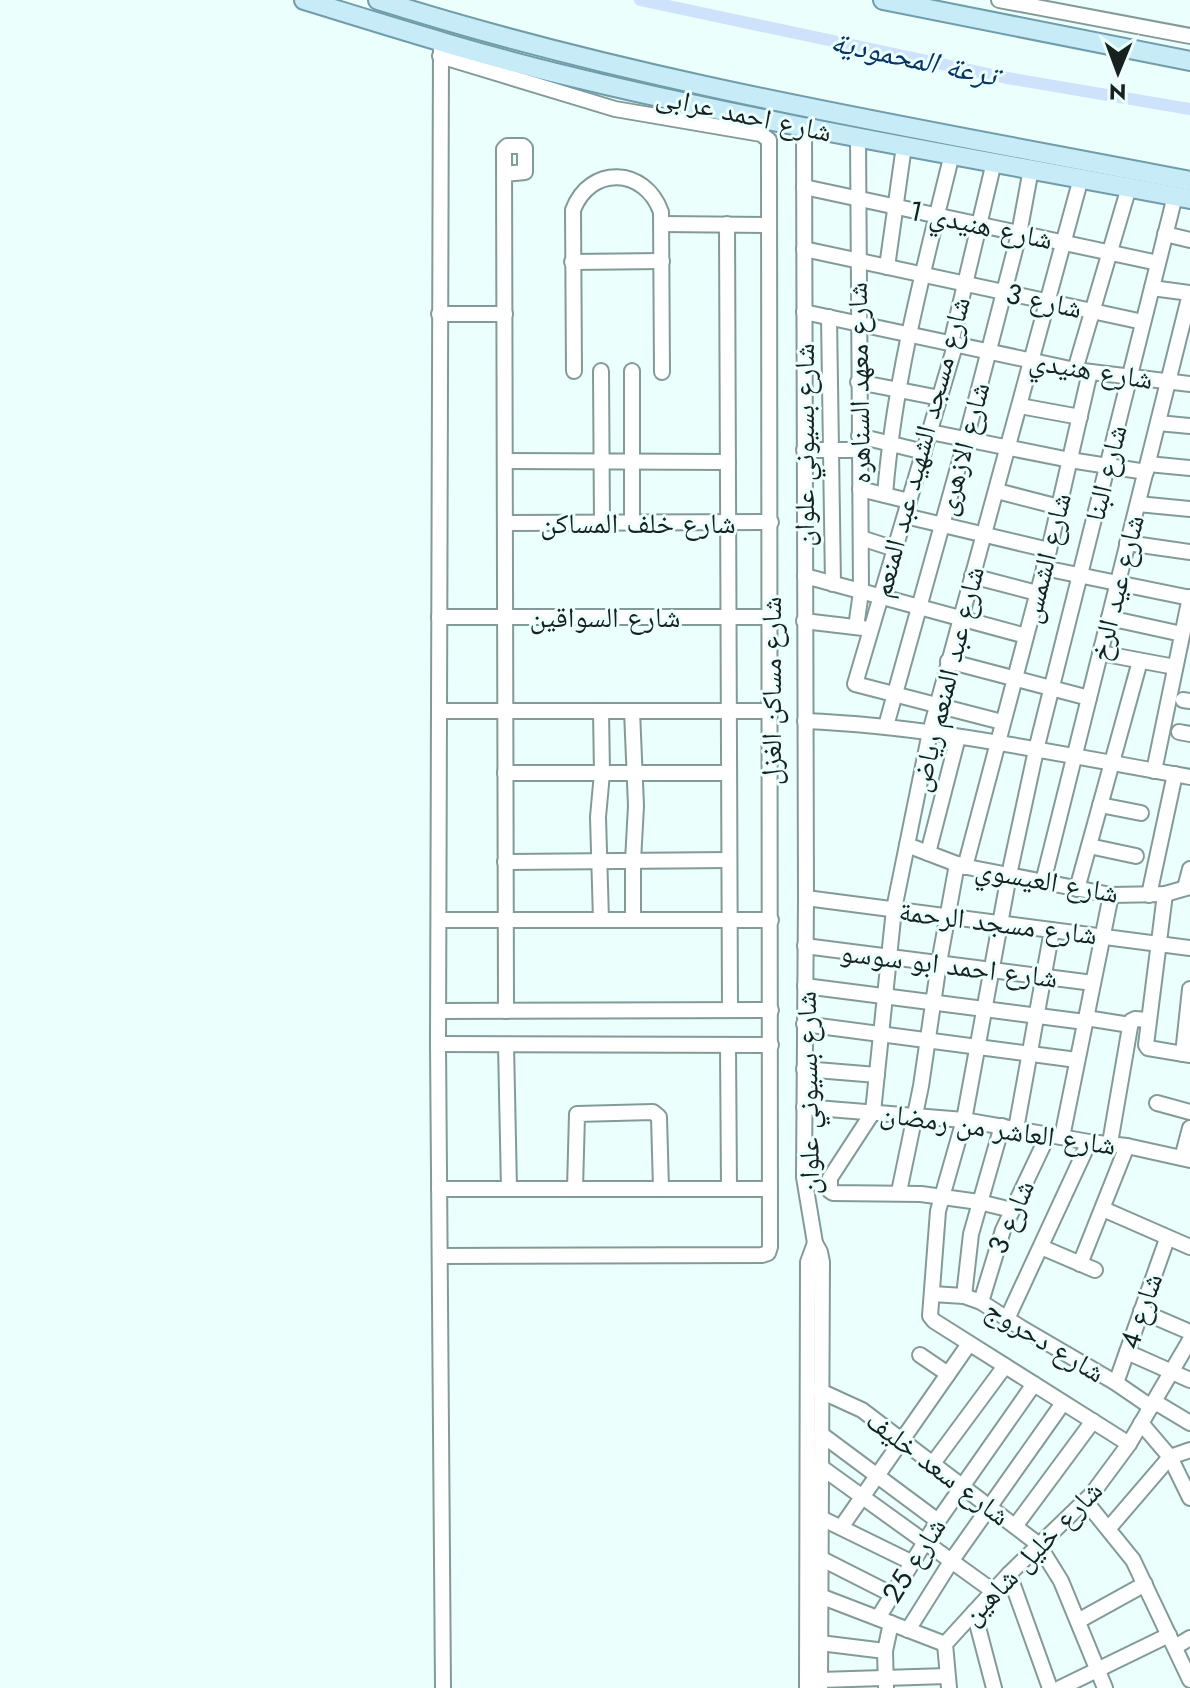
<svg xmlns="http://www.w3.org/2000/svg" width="1190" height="1688" font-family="Jost,'Noto Naskh Arabic',sans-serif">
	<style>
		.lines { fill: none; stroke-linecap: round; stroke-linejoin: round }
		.canal { stroke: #cee2fc; stroke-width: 12 }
		.minor-casing { stroke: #839b98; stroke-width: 18 }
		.major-casing { stroke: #719caa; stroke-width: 22 }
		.minor { stroke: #fff; stroke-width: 14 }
		.major { stroke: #c7ecf8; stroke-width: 18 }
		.labels { text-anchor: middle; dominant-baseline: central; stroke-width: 6; stroke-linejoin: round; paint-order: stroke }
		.street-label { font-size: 28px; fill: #172120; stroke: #ebfffc }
		.water-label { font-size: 30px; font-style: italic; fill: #063467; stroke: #ebfffc }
	</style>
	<rect width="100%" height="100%" fill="#ebfffc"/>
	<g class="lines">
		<!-- canal -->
		<path class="canal" d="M640 0 1007 78 1190 109"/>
		<!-- minor casing -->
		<g class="minor-casing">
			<g id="minor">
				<path d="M999 0 1190 36"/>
				<path d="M441 48 438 1044 443 1688"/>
				<path d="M804 126 806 898 804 1177 815 1243 820 1252 822 1262 820 1688"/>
				<path d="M994 162 952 339 954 349 855 684 1002 722"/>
				<path d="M504 174 525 172V148L523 146H507L504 149 506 1011"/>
				<path d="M804 187 1158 263"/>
				<path d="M662 224 769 225"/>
				<path d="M727 224 730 1010"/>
				<path d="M1165 234 1190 240"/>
				<path d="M804 249 1143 322"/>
				<path d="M572 262 662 261"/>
				<path d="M887 267 904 146"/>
				<path d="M1152 288 1190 293"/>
				<path d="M804 312 1075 370 1190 384"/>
				<path d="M439 314H505"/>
				<path d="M829 317 833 584"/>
				<path d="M1075 370 1129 187"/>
				<path d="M574 371 573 210C590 165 645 167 661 212L662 372"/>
				<path d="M601 371 602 523"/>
				<path d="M632 371V522"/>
				<path d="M858 382 940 398"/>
				<path d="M1020 406 1080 417"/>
				<path d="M1158 423 1190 426"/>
				<path d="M930 432 1070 460 1146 472"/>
				<path d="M859 436 924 452"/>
				<path d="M804 450H860"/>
				<path d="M505 461 728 462"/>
				<path d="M1148 464 1190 468"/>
				<path d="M860 489 909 501"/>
				<path d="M997 491 1059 507"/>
				<path d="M885 495C894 379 924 268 952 154"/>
				<path d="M1138 504 1190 509"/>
				<path d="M905 516 1049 550"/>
				<path d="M505 523 771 522"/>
				<path d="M861 538 895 549"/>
				<path d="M1127 543 1190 552"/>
				<path d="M1044 568 1190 598"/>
				<path d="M805 576 1026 636"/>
				<path d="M972 576 1037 593"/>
				<path d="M439 617H771"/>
				<path d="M1109 618 1182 634"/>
				<path d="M804 621 863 628"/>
				<path d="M856 627 861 592 858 137"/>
				<path d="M1100 653 1175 667"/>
				<path d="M948 661 1089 698"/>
				<path d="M1183 700 1190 701"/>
				<path d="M439 711H771"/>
				<path d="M632 711 636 806 633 861V920"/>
				<path d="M805 721C934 726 1062 755 1190 777"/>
				<path d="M886 726 966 439 1019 234 1031 169"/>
				<path d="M1179 732 1190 734"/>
				<path d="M1154 771 1190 597"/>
				<path d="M505 773H729"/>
				<path d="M1100 805 1141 813"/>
				<path d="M907 845 962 866 1111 895 1165 894 1190 887"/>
				<path d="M1089 846 1136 856"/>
				<path d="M928 853 958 737"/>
				<path d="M505 862 729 860"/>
				<path d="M965 867 1049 550 1090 372"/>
				<path d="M1043 882 1190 294"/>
				<path d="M1185 888 1190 869"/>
				<path d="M1077 889 1140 661"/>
				<path d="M1165 894 1146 1045 1148 1048 1190 1055"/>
				<path d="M1149 895 1175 774"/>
				<path d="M806 898 1190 948"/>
				<path d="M439 920H771"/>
				<path d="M601 920 598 817 602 773 601 711"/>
				<path d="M805 946 1093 983"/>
				<path d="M805 986 1085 1022"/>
				<path d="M439 1011 771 1010"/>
				<path d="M1086 1018 1130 1025"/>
				<path d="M804 1024 1077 1060"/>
				<path d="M438 1044 771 1045"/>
				<path d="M506 1045 509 1189"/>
				<path d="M728 1045 729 1189"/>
				<path d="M1183 1054 1190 989"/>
				<path d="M804 1069 877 1075"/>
				<path d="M1157 1103 1190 1112"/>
				<path d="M804 1107 964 1120 1089 1142 1127 1146 1190 1160"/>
				<path d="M1016 1129 1052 930"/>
				<path d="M1062 1137 1111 895"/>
				<path d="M1110 1143 1131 1021 1135 1019 1148 1020"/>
				<path d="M1182 1158 1190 1128"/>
				<path d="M830 1178 873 1112 894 909 930 732 1081 178"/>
				<path d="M830 1178V1191L833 1193 921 1194 979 1202 1012 1210"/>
				<path d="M439 1189H770"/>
				<path d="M575 1189 577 1114 653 1112 659 1117 661 1189"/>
				<path d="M899 1192 921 1086 939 963 957 864"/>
				<path d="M1103 1209 1190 1247"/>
				<path d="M1041 1247 1095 1270"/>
				<path d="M440 1256 762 1255 768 1253 770 1247 769 140 761 134 615 109 440 56"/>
				<path d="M1080 1264 1127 1146"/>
				<path d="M932 1294 964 1296 981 1302 1020 1327 1116 1383 1151 1407"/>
				<path d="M964 1296 971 1234 1002 1126"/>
				<path d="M981 1302 1003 1230 1048 1135"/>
				<path d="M1141 1311 1190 1332"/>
				<path d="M1007 1319 1089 1142"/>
				<path d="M1127 1352 1190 1380"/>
				<path d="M920 1355 948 1374"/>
				<path d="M1116 1383 1167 1239"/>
				<path d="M816 1389 862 1410 1038 1544 1061 1581 1105 1688"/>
				<path d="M1155 1402 1190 1423"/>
				<path d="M1141 1423 1170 1457 1190 1498"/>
				<path d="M821 1434 938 1521"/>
				<path d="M1129 1444 934 1321 930 1316 938 1211 964 1120 1009 875 1036 750 1175 196"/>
				<path d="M934 1462 1005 1366"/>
				<path d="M821 1467 993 1591"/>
				<path d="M1086 1502 1133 1560 1190 1680"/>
				<path d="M821 1518 911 1562"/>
				<path d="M1016 1525 1093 1421"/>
				<path d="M842 1526 969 1344"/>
				<path d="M1109 1528 1170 1457 1190 1450"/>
				<path d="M820 1558 891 1594"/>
				<path d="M1009 1574 1050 1688"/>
				<path d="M820 1596 945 1644"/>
				<path d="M974 1612 994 1688"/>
				<path d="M878 1618 938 1521 1034 1384"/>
				<path d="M1078 1621 1145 1584"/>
				<path d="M908 1630 952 1560 1063 1403"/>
				<path d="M820 1643 885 1651"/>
				<path d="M1175 1647 1190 1638"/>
				<path d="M820 1680 947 1676"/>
				<path d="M807 1688 808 1262 815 1243"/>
				<path d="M886 1688 885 1651 891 1623"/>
				<path d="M949 1688 945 1644 1009 1574 1092 1494 1129 1444 1190 1340"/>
				<path d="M1060 1688 1169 1635"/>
			</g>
		</g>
		<!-- major casing -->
		<g class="major-casing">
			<g id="major">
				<path d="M304 0C389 26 474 53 560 74 768 125 980 159 1190 199"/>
				<path d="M378 0C643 84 918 128 1190 181"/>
				<path d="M883 0 1190 61"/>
			</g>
		</g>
		<!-- minor -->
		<use href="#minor" class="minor"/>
		<!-- major -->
		<use href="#major" class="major"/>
	</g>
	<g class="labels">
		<!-- street labels -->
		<g class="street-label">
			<text transform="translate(744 114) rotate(12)">شارع احمد عرابى</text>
			<text transform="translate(981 225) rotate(12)">شارع هنيدي 1</text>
			<text transform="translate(1044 301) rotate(12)">شارع 3</text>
			<text transform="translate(1091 370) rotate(9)">شارع هنيدي</text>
			<text transform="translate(859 383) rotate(-91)">شارع معهد السناهره</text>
			<text transform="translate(804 445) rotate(-90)">شارع بسيوني علوان</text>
			<text transform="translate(921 447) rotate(-75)">شارع مسجد الشهيد عبد المنعم</text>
			<text transform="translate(963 449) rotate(-75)">شارع الازهرى</text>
			<text transform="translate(1106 473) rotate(-76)">شارع البنا</text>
			<text x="638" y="523">شارع خلف المساكن</text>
			<text transform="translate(1046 558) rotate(-76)">شارع الشمس</text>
			<text transform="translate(1117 588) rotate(-76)">شارع عيد الرخ</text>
			<text x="605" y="617">شارع السواقين</text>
			<text transform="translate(947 679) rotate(-76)">شارع عبد المنعم رياض</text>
			<text transform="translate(771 691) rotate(-90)">شارع مساكن الغزل</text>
			<text transform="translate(1047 881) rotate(10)">شارع العيسوي</text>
			<text transform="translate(998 923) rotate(7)">شارع مسجد الرحمة</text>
			<text transform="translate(949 965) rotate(7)">شارع احمد ابو سوسو</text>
			<text transform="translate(808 1093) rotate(-91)">شارع بسيوني علوان</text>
			<text transform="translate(998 1129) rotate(8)">شارع العاشر من رمضان</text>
			<text transform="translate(1011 1217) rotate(-67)">شارع 3</text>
			<text transform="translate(1141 1311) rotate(-71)">شارع 4</text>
			<text transform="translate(1045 1341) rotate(31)">شارع دحروج</text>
			<text transform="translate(938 1468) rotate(37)">شارع سعد خليف</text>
			<text transform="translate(1032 1553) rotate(-46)">شارع خليل شاهين</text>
			<text transform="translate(914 1560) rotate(-58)">شارع 25</text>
		</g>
		<!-- water labels -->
		<g class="water-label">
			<text transform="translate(914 58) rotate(12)">ترعة المحمودية</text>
		</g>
	</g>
	<!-- north arrow -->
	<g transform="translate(1118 72) rotate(181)" stroke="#ebfffc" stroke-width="6" paint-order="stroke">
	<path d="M0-6L14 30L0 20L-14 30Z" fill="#172120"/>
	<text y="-12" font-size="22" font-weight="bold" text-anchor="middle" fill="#172120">N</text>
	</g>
</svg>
